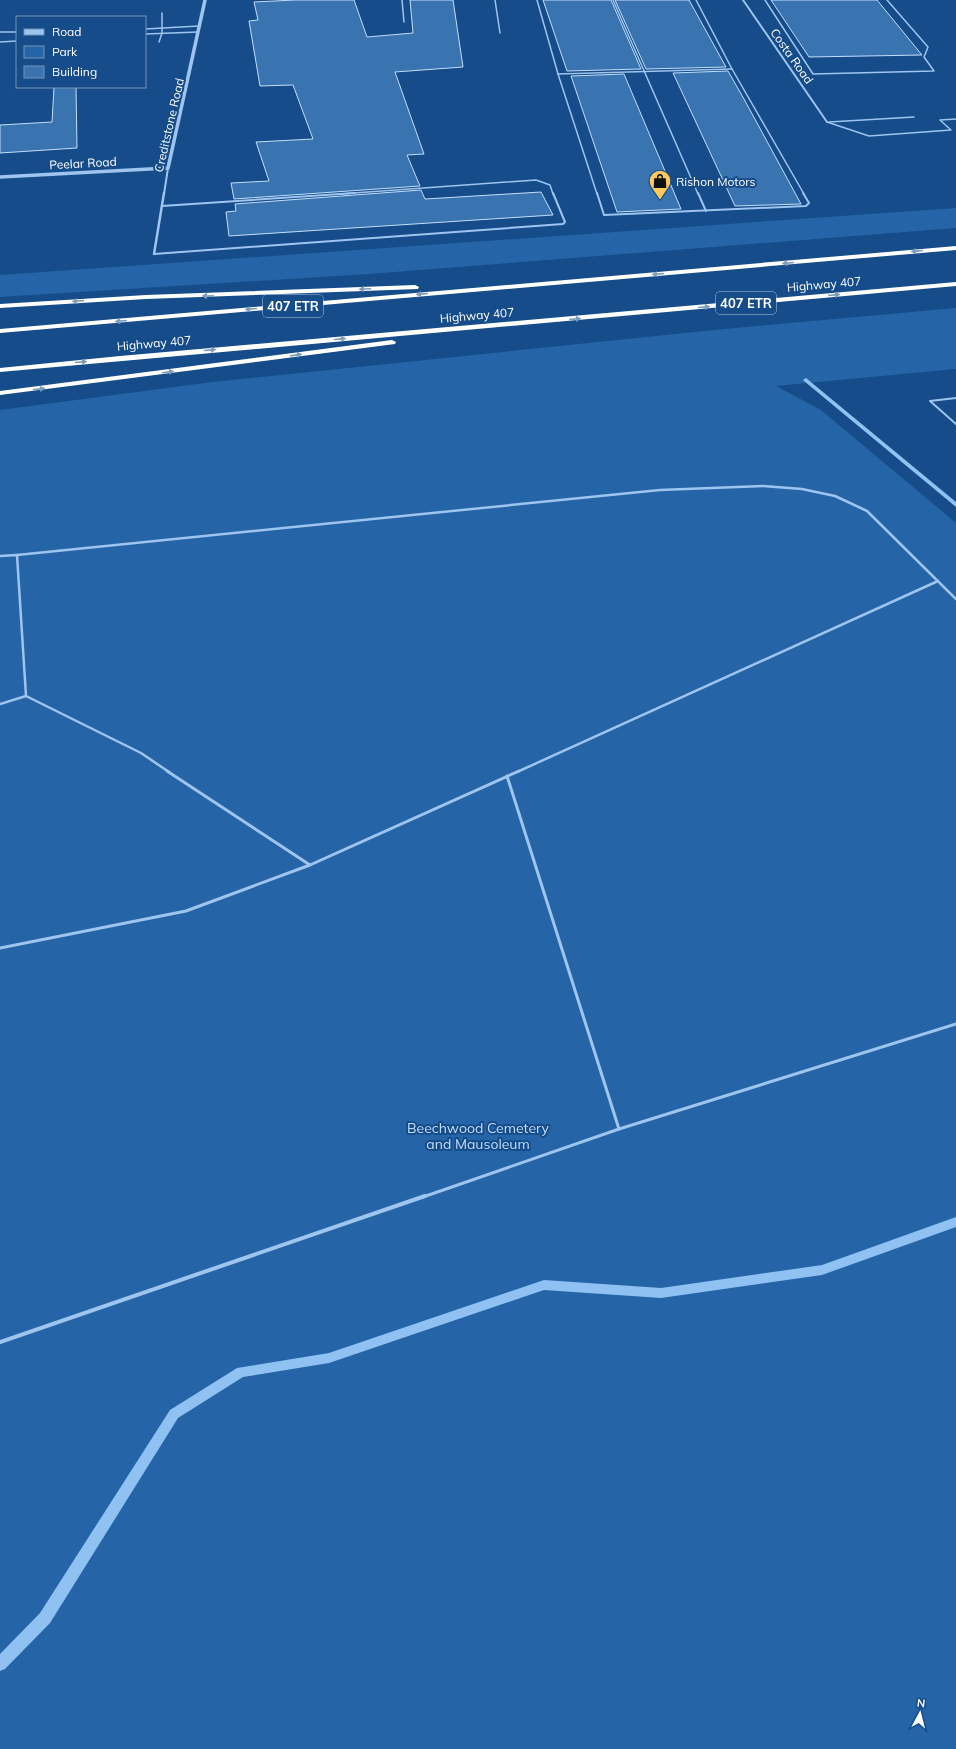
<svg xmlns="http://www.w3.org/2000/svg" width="956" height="1749" font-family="Mulish,sans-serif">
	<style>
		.green { fill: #2564a7 }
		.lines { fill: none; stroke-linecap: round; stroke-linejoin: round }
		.stream { fill: #8fc1f2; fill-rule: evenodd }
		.building { fill: #3974b1; stroke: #c3defb }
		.service-far4 { stroke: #9dc5ef; stroke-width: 1.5 }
		.service-far3 { stroke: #9dc5ef; stroke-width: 2 }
		.service-far2 { stroke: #9dc5ef; stroke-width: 2.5 }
		.service-far1 { stroke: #9dc5ef; stroke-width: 3 }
		.service { stroke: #9dc5ef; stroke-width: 4 }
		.minor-far1 { stroke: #9dc5ef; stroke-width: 2 }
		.minor { stroke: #9dc5ef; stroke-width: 2.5 }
		.tertiary { stroke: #9dc5ef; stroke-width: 3.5 }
		.motorway { fill: #fff; fill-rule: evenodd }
		.oneway { fill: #7e9dbe }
		.labels { text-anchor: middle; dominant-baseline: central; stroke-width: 4; stroke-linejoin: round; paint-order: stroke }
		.far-street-label { font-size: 12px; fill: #fff; stroke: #154c89 }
		.far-poi-label { font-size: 12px; fill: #fff; stroke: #154c89; text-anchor: start }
		.shield { fill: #154c89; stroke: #b9c9dc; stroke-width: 1 }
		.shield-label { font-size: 13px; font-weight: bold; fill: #fff }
		.park-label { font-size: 14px; fill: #c3defb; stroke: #154c89 }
	</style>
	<rect width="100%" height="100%" fill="#154c89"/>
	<!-- green -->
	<g class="green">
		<path d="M956 208V228L369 274 0 297V275Z"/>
		<path d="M956 308V369L776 386 821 410 956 523V1749H0V410L212 382 724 329Z"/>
	</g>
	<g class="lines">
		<!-- stream -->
		<g class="stream">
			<path d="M806 378 956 502V507L804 381 803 380Z"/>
			<path d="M956 1217V1227L822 1275 661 1298 544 1290 329 1363 243 1377 178 1418 50 1623 5 1669 0 1671V1654L40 1613 170 1410 237 1368 329 1353 544 1280 661 1288 822 1265Z"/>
		</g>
	</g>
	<!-- building -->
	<g class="building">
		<path d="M295 0H354L367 37 413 33 410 0H453L463 67 395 72 424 154 407 155 420 186 234 199 231 183 269 181 256 142 313 139 293 85 260 86 249 21 258 20 254 2Z"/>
		<path d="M543 0H611L641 69 567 71Z"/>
		<path d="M615 0H689L726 67 646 69Z"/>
		<path d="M771 0H877L922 55 809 57Z"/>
		<path d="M728 71 744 99 801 204 735 206 673 73Z"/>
		<path d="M624 74 681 209 617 212 571 76Z"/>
		<path d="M54 87H76L77 148 0 153V125L52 122Z"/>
		<path d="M421 190 425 199 541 192 553 215 229 236 226 212 236 211 235 204Z"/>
	</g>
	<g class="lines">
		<!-- service-far4 -->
		<g class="service-far4">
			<path d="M402 0 404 22"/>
			<path d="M495 0 500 33"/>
			<path d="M537 0 558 74"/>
			<path d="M613 0 698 194"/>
			<path d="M696 0 732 69"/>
			<path d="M765 0 813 74 934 71 924 57 928 47 887 0"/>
			<path d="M145 29 199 26"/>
			<path d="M0 32H17"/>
			<path d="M145 34 198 32"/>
			<path d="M0 42 17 41"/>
			<path d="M159 42 162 33V13"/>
			<path d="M732 69 804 194"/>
			<path d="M827 122 869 136 951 130 940 120 956 119"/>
			<path d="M829 122 914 117"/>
			<path d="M340 194 536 180 550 185 553 194"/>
			<path d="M597 194 558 74 732 69"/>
		</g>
		<!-- service-far3 -->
		<g class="service-far3">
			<path d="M597 193 604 215 806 206 809 203 803 193"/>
			<path d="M698 193 706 211"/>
			<path d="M162 206 355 193"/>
			<path d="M154 254 563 224 565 222 553 193"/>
			<path d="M956 398 930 401 956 424"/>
		</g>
		<!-- service-far2 -->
		<g class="service-far2">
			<path d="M17 555 660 490 763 486 802 489 835 496 867 511 956 599"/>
			<path d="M0 556 17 555 26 696"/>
			<path d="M0 704 26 696 141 753 169 772"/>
			<path d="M517 772 938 581"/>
		</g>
		<!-- service-far1 -->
		<g class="service-far1">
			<path d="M167 771 310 865"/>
			<path d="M507 776 619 1129"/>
			<path d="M0 948 186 911 310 865 519 771"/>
			<path d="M423 1197 619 1129 956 1024"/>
		</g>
		<!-- service -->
		<path class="service" d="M0 1342 425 1196"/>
		<!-- minor-far1 -->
		<g class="minor-far1">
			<path d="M743 0 827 122"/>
			<path d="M164 194 168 168"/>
		</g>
		<!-- minor -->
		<path class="minor" d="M154 254 164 193"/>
		<!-- tertiary -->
		<path class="tertiary" d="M0 177 168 168 205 0"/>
		<!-- motorway -->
		<g class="motorway">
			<path d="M956 246V250L0 333V329Z"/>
			<path d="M956 282V286L0 372V368L120 356Z"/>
			<path d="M415 285 419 287 418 289 146 299 0 308V304L146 295Z"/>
			<path d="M392 340 396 342 395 344 0 395V391Z"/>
		</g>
	</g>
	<!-- one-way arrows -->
	<defs><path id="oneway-solid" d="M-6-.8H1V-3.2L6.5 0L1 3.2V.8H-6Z"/></defs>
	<g class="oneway">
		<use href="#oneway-solid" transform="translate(917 251) rotate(175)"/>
		<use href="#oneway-solid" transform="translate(788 263) rotate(175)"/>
		<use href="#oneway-solid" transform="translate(658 274) rotate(175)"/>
		<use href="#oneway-solid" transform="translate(365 289) rotate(178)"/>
		<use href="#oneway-solid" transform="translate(422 294) rotate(175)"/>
		<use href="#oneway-solid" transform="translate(834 295) rotate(-5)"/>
		<use href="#oneway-solid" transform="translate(208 296) rotate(179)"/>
		<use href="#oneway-solid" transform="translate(78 301) rotate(176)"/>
		<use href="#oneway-solid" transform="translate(704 307) rotate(-5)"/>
		<use href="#oneway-solid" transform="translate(251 309) rotate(175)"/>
		<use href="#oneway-solid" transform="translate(575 319) rotate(-5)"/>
		<use href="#oneway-solid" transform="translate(121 321) rotate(175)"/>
		<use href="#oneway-solid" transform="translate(340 339) rotate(-5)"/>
		<use href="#oneway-solid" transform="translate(210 350) rotate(-5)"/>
		<use href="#oneway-solid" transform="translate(296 355) rotate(-8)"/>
		<use href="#oneway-solid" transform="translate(81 362) rotate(-5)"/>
		<use href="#oneway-solid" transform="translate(168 372) rotate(-7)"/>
		<use href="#oneway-solid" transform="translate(39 389) rotate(-7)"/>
	</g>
	<!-- icons -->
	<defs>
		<g id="shop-pin" transform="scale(1.15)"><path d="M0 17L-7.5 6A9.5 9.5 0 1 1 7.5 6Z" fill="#ffc95b" stroke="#154c89"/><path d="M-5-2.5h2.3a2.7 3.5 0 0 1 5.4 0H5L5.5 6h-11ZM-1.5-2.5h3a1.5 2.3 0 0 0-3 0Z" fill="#111"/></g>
	</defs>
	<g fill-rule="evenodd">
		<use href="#shop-pin" x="660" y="181"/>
	</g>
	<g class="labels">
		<!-- far-street labels -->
		<g class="far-street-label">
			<text transform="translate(792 56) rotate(55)">Costa Road</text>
			<text transform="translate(169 125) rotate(-77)">Creditstone Road</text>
			<text transform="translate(83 163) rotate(-3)">Peelar Road</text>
			<text transform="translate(824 284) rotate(-5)">Highway 407</text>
			<text transform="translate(477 315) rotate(-5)">Highway 407</text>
			<text transform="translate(154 343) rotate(-5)">Highway 407</text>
		</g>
		<!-- far-poi labels -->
		<g class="far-poi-label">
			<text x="676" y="181">Rishon Motors</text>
		</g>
		<!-- shield labels -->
		<g class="shield">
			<rect x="716" y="292" width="60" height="22" rx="3"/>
			<rect x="263" y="295" width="60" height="22" rx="3"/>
		</g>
		<g class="shield-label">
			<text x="746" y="303">407 ETR</text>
			<text x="293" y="306">407 ETR</text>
		</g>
		<!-- park labels -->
		<g class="park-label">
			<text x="478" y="1128">Beechwood Cemetery<tspan x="478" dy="16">and Mausoleum</tspan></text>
		</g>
	</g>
	<!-- legend -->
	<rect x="16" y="16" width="130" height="72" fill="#154c89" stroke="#7394b8"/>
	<rect x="24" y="29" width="20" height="6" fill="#9dc5ef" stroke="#7394b8"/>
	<text x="52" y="36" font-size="12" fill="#ffffff">Road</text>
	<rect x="24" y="46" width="20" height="12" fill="#2564a7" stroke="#7394b8"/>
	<text x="52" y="56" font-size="12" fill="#ffffff">Park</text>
	<rect x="24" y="66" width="20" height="12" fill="#3974b1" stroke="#7394b8"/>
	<text x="52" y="76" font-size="12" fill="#ffffff">Building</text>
	<!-- north arrow -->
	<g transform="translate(920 1713) rotate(7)" stroke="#154c89" stroke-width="3" paint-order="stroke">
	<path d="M0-3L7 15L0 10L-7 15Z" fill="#ffffff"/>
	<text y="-6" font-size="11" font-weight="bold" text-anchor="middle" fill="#ffffff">N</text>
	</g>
</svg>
